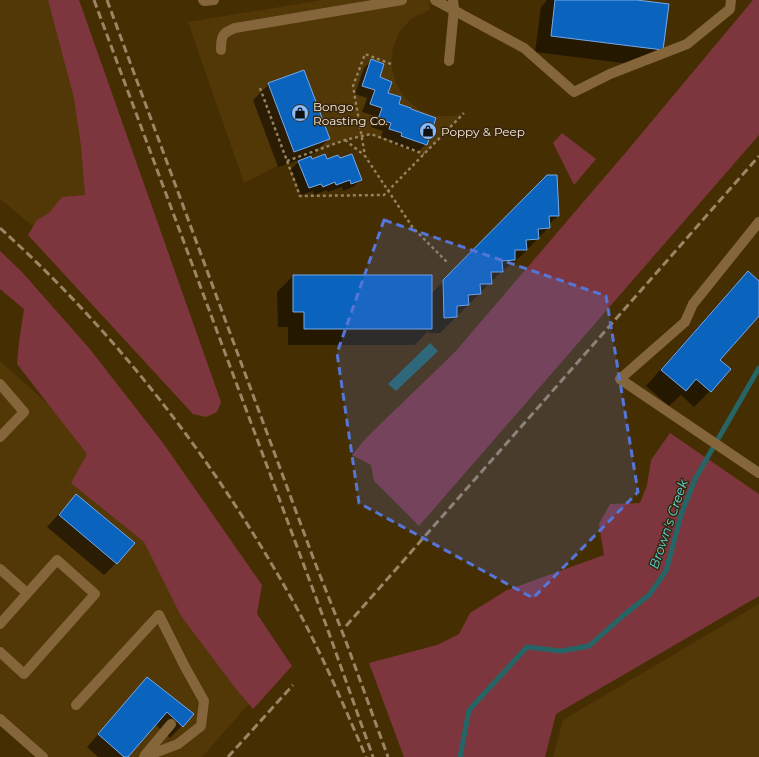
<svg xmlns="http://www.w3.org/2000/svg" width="759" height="757" font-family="Montserrat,sans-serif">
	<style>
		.built { fill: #523707 }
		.green { fill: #7d363e }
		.water { fill: #266565 }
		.shadow { fill: #0007 }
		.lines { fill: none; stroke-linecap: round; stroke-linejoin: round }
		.stream { stroke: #266565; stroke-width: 5 }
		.building { fill: #0a63bd; stroke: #77aaea }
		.path { stroke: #95815f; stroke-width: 2.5; stroke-dasharray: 3 3; stroke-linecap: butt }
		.minor { stroke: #85663b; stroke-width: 10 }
		.rail { stroke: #9a8564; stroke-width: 3; stroke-dasharray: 8 4; stroke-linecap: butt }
		.marked { fill: #5576d8; fill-opacity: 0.2; stroke: #5576d8; stroke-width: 3; stroke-dasharray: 8 5; stroke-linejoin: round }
		.labels { text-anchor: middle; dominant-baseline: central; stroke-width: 3; stroke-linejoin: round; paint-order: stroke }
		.poi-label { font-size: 12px; fill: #fcecd7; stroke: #36260f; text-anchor: start }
		.water-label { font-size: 13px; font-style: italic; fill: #58dcdc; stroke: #36260f }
	</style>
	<rect width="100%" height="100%" fill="#462e03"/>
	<!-- built -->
	<g class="built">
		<path d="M0 0H67L140 198 50 240 0 199Z"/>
		<path d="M322 0H429L430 10 412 18 400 31 393 48 391 64 396 83 405 98 419 110 436 116H454L464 113 424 154 371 135 345 140 287 161 244 183 188 22Z"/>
		<path d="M0 361 161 505 277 672 202 757H43L0 719Z"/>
		<path d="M759 604V757H553L563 720Z"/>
	</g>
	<!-- green -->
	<g class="green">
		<path d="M48 0H79L221 402 217 412 206 417 193 414 28 235 37 220 49 213 62 197 85 195 81 146 74 98Z"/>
		<path d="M753 0H759V135L419 526 374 481 371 465 352 455 367 437 455 352 627 151Z"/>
		<path d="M562 133 596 159 574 185 553 143Z"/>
		<path d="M0 251 22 272 89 348 163 443 262 585 257 614 292 666 253 709 236 689 181 616 144 542 71 483 87 454 17 364 19 342 24 309 0 289Z"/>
		<path d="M670 433 759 494V596L556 714 545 757H404L369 663 437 645 459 634 470 613 507 590 604 555 599 524 610 504 640 503 647 485 651 460Z"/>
	</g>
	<!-- water -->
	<path class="water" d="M430 343 438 351 396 391 388 384Z"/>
	<!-- shadow -->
	<g class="shadow">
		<path d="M547 0H629L662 50 646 66 535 52 541 7Z"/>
		<path d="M372 60 378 78 387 93 398 104 426 144 418 152 393 144 394 141 381 137 383 131 371 127 375 116 362 112 367 98 355 94 364 68Z"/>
		<path d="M269 84 329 139 313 154 310 156 312 161 326 160 361 179 353 187 343 191 342 187 328 192 327 190 314 195 313 191 301 195 291 169 302 159 278 167 253 100Z"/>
		<path d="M547 176 558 216 548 225V228L522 255 497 276 440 333H429L428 331 415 345H288V327H278L277 292 293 276 431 294Z"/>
		<path d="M748 273 759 282V314L718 360 710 391 694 407 681 395 669 406 646 386 732 288Z"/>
		<path d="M76 495 116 563 104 575 47 527Z"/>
		<path d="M147 679 193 714 170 738 155 724 127 757H98L87 747Z"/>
	</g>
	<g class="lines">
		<!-- stream -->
		<path class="stream" d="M460 757 469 710 527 647 561 651 589 646 625 614 649 595 666 571 681 515 695 479 759 368"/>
	</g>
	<!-- building -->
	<g class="building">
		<path d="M555 0H637L669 4 663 50 551 36Z"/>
		<path d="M371 59 384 64 380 77 392 82 388 93 401 97 399 104 411 108V109L436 118 427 145 401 136 402 133 389 129 391 123 378 119 382 108 370 104 375 90 362 86Z"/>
		<path d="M304 70 330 139 294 152 268 83Z"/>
		<path d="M325 154 327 159 338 155 340 158 352 154 362 180 351 184 350 180 336 185 335 182 323 187 321 184 309 188 298 161 311 156 312 159Z"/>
		<path d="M547 175H557L559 216H549L550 228 538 229 539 239 526 240 527 250H515V260L502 261 503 272H491L492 284H480L481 294 468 295 469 305 457 306V317L444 318 443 280Z"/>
		<path d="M748 271 759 281V316L720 360 731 369 711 392 696 379 686 391 661 370Z"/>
		<path d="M293 275H432V329H304V312H293Z"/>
		<path d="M76 494 135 543 117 564 59 515Z"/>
		<path d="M147 677 194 714 183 727 167 712 128 757H124L98 734Z"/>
	</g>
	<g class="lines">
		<!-- path -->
		<g class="path">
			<path d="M391 64 365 54 353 86 365 156 413 228 447 262"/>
			<path d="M260 88 300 196 384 195 464 113"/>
			<path d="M345 140 364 155"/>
			<path d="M287 161 345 140 371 134 424 154"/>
		</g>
		<!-- minor -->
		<g class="minor">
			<path d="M203 0 204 1 214 0"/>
			<path d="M435 0 524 48 574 92 610 74 687 44 730 9 731 0"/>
			<path d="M221 50C221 36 222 33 235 28L402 0"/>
			<path d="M449 61 454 9 453 0"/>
			<path d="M759 222 693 304 685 322 620 379 759 473"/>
			<path d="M0 384 24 412 0 437"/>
			<path d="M0 569 27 593"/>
			<path d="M0 624 57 560 95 594 24 674 0 652"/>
			<path d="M76 705 159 615 184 665 204 701 201 726 178 744 144 757"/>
			<path d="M0 719 43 757"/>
			<path d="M145 755 171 724"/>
		</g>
		<!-- rail -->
		<g class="rail">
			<path d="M94 0 325 622 373 757"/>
			<path d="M107 0 314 560 345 639 388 757"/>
			<path d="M0 228C122 338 220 468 299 612 324 659 345 708 366 757"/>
			<path d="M346 626 759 156"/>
			<path d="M228 757 293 685"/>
		</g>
	</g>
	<!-- marked area -->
	<path class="marked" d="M384 220 606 296 638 492 533 598 359 503 337 353Z"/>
	<!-- icons -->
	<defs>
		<g id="shop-disc" transform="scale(0.9)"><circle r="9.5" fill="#88bbfc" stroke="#36260f"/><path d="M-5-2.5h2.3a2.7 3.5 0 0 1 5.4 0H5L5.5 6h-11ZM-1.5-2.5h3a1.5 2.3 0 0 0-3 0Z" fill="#111"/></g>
	</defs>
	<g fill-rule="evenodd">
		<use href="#shop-disc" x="300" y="113"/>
		<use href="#shop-disc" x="428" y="131"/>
	</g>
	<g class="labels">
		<!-- poi labels -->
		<g class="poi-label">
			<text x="313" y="106">Bongo<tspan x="313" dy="14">Roasting Co.</tspan></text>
			<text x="441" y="131">Poppy &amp; Peep</text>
		</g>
		<!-- water labels -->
		<g class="water-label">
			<text transform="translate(668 524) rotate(-71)">Brown's Creek</text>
		</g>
	</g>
</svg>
